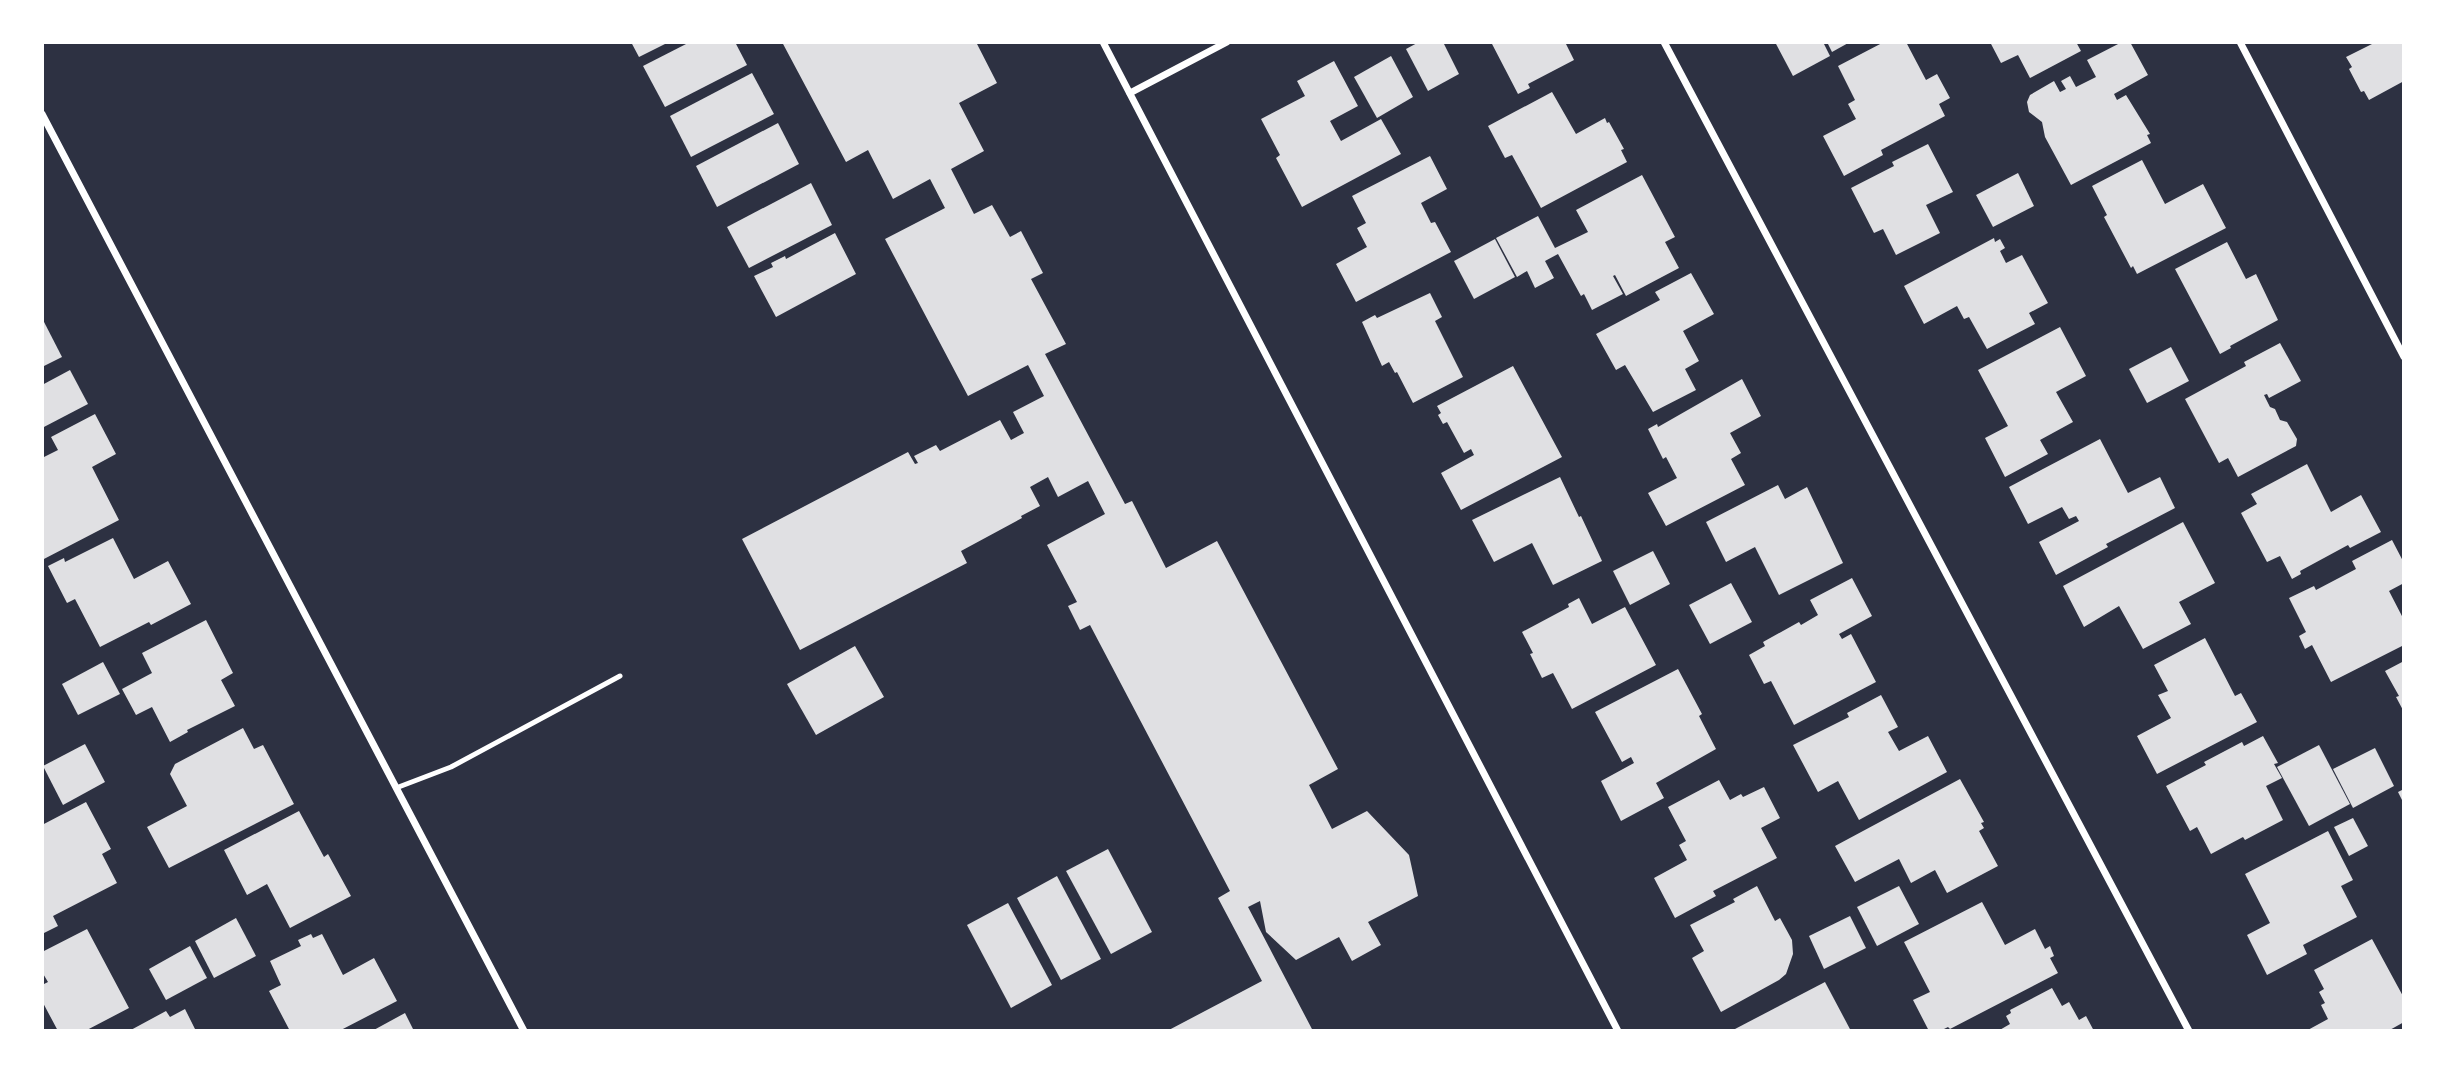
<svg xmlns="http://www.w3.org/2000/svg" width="2446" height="1073" font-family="'Times New Roman',serif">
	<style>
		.building { fill: #e0e0e3 }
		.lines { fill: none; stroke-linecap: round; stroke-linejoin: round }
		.service { stroke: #fff; stroke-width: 5 }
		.minor { stroke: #fff; stroke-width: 7 }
	</style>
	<rect width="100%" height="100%" fill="#2d3142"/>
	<!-- building -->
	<g class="building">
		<path d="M631 42H669L639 57Z"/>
		<path d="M690 42H735L747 65 665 107 643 66Z"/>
		<path d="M782 42H976L997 83 959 103 984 151 951 169 974 214 992 205 1010 237 1021 231 1043 273 1031 279 1066 344 1045 354 1125 504 1132 501 1166 568 1217 541 1338 769 1309 785 1332 829 1367 811 1409 855 1418 896 1368 922 1381 945 1352 961 1339 937 1296 960 1266 932 1260 901 1248 907 1313 1031H1167L1262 981 1218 898 1230 891 1090 625 1080 630 1068 606 1077 602 1047 545 1105 514 1088 481 1058 497 1048 477 1030 487 1040 506 1021 516 1022 518 961 551 967 563 800 650 742 539 908 452 915 464 918 463 914 456 936 445 940 451 1000 420 1011 440 1024 433 1013 412 1044 396 1028 365 968 396 885 239 945 208 930 179 893 199 868 150 846 162Z"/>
		<path d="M1419 42H1443L1459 74 1428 91 1406 49Z"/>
		<path d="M1491 42H1565L1574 60 1528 84 1530 88 1518 94Z"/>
		<path d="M1775 42H1823L1830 56 1793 76Z"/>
		<path d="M1827 42H1850L1832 52Z"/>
		<path d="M1884 42H1906L1926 80 1937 74 1950 98 1939 104 1945 116 1881 150 1883 155 1844 176 1823 136 1856 119 1848 104 1855 100 1838 66Z"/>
		<path d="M1990 42H2076L2081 51 2030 78 2018 55 2001 63Z"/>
		<path d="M2122 42H2130L2148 75 2114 94 2117 100 2126 95 2150 134 2147 135 2151 143 2071 185 2045 137 2042 122 2029 112 2027 102 2030 95 2054 81 2060 92 2066 89 2061 81 2070 76 2076 87 2096 77 2087 60Z"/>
		<path d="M2376 42H2404V81L2369 100 2364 91 2361 92 2349 69 2352 67 2346 57Z"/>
		<path d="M1391 56 1413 97 1377 118 1354 77Z"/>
		<path d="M1334 61 1358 106 1330 121 1341 141 1381 119 1401 154 1302 207 1276 158 1280 155 1261 119 1305 96 1297 81Z"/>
		<path d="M752 73 774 114 691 157 670 116Z"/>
		<path d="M1552 92 1576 134 1605 118 1607 123 1609 122 1624 149 1621 150 1627 162 1541 208 1512 155 1505 158 1488 126Z"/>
		<path d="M778 123 799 164 717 207 696 166Z"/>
		<path d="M1928 144 1953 192 1926 205 1940 233 1896 255 1883 229 1874 233 1851 188 1894 166 1892 162Z"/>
		<path d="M1430 156 1447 189 1421 203 1431 223 1435 222 1451 252 1356 302 1336 264 1367 247 1357 228 1366 223 1352 196Z"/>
		<path d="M2142 160 2165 204 2203 184 2226 228 2137 274 2133 266 2131 268 2104 217 2107 215 2092 186Z"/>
		<path d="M2018 173 2034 206 1993 227 1976 195Z"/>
		<path d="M1642 175 1675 237 1665 242 1679 268 1626 296 1615 275 1613 276 1623 294 1592 310 1584 294 1581 296 1558 254 1545 261 1554 278 1535 288 1527 271 1517 277 1496 238 1538 216 1555 248 1588 232 1576 210Z"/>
		<path d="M811 183 832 225 749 268 727 227Z"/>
		<path d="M835 233 856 274 776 317 754 276 773 267 771 263 785 256 786 259Z"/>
		<path d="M1994 238 1995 242 2000 239 2005 248 2000 251 2006 263 2022 255 2048 303 2029 313 2035 324 1987 349 1969 317 1964 319 1957 306 1924 324 1904 286Z"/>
		<path d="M1495 239 1515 277 1474 299 1454 261Z"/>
		<path d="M2227 242 2246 279 2256 274 2278 320 2230 346 2231 348 2220 354 2175 269Z"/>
		<path d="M1691 273 1714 314 1683 331 1699 361 1685 369 1696 390 1653 412 1625 365 1616 370 1596 334 1660 300 1655 292Z"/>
		<path d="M1430 293 1442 317 1435 321 1463 377 1413 403 1397 372 1395 373 1389 362 1382 366 1362 322 1375 315 1377 318Z"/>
		<path d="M42 318 62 357 42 367Z"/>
		<path d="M2060 327 2086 376 2056 392 2073 422 2040 440 2048 454 2005 477 1985 438 2008 426 1978 370Z"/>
		<path d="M2280 343 2301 381 2269 398 2267 394 2264 395 2270 407 2275 409 2280 420 2287 422 2297 439 2296 446 2238 477 2228 458 2219 463 2185 399 2246 366 2244 362Z"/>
		<path d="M2171 347 2189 381 2147 403 2129 369Z"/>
		<path d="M1513 366 1562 457 1461 510 1441 473 1474 455 1471 449 1464 453 1447 422 1443 424 1438 415 1441 413 1437 406Z"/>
		<path d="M70 370 88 404 42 428V385Z"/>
		<path d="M1742 379 1761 416 1730 433 1741 453 1731 459 1745 485 1666 526 1648 493 1677 478 1666 457 1663 459 1648 429 1657 424 1658 427Z"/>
		<path d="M95 414 116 454 92 467 119 520 42 560V458L58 450 51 437Z"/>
		<path d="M2100 439 2128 493 2160 477 2175 508 2106 544 2108 547 2056 575 2039 542 2079 521 2076 516 2069 519 2062 507 2028 524 2009 487Z"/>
		<path d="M2307 464 2331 512 2361 495 2381 532 2350 548 2348 545 2300 571 2301 574 2292 579 2280 556 2267 562 2241 513 2257 504 2251 494Z"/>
		<path d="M1560 477 1579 517 1581 516 1602 561 1553 585 1532 543 1494 562 1472 520Z"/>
		<path d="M1778 485 1785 499 1807 487 1843 563 1779 595 1755 547 1726 562 1706 522Z"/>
		<path d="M2183 522 2215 583 2179 602 2191 624 2143 649 2119 606 2084 627 2063 586Z"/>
		<path d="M113 538 134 579 168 561 191 604 151 625 149 622 100 647 75 599 67 603 48 566 64 558 65 562Z"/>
		<path d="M2392 540 2404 563V583L2389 591 2404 620V645L2331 682 2312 645 2305 649 2299 636 2306 632 2289 598 2314 586 2316 590 2356 569 2352 561Z"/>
		<path d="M1653 551 1670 584 1630 605 1613 571Z"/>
		<path d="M1852 578 1872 616 1839 634 1842 639 1851 634 1876 682 1794 725 1771 681 1764 684 1749 655 1765 646 1763 642 1799 622 1801 625 1818 615 1810 600Z"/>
		<path d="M1731 583 1752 622 1710 644 1689 605Z"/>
		<path d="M1579 598 1592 624 1625 607 1656 665 1572 709 1553 673 1542 678 1530 654 1533 653 1522 632 1569 607 1568 604Z"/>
		<path d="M206 620 233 673 221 680 235 706 187 730 188 732 170 742 152 707 136 715 122 689 152 673 142 653Z"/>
		<path d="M2205 638 2235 696 2241 693 2257 722 2157 774 2137 736 2171 718 2158 695 2168 691 2154 665Z"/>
		<path d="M855 646 884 697 816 735 787 684Z"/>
		<path d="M2404 661V712L2396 697 2399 696 2385 671Z"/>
		<path d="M103 662 120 694 78 715 62 684Z"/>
		<path d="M1678 669 1702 714 1699 716 1716 749 1656 783 1664 798 1621 821 1601 781 1634 763 1631 757 1622 762 1595 712Z"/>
		<path d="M1881 695 1898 727 1888 732 1899 751 1928 736 1947 772 1859 820 1838 781 1818 792 1793 745 1849 717 1847 713Z"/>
		<path d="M243 728 254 749 263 745 294 804 169 868 147 827 187 806 170 774 175 764Z"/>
		<path d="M2263 736 2278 763 2274 764 2282 778 2266 786 2283 820 2245 840 2243 837 2211 854 2197 827 2190 831 2166 786 2206 765 2204 762 2242 742 2244 746Z"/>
		<path d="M85 744 105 782 63 805 43 766Z"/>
		<path d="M2319 745 2350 804 2309 826 2277 767Z"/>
		<path d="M2375 748 2394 786 2353 808 2333 769Z"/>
		<path d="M1960 779 1984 822 1981 823 1984 828 1979 831 1998 866 1947 893 1935 870 1911 883 1899 859 1855 882 1835 846Z"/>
		<path d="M1719 780 1730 800 1741 794 1743 797 1764 787 1780 818 1761 828 1777 858 1713 891 1716 896 1675 918 1654 878 1687 860 1679 845 1686 841 1668 807Z"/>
		<path d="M2404 789V804L2398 792Z"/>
		<path d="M86 802 111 849 102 854 117 883 53 916 58 926 42 934V825Z"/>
		<path d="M299 811 324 857 328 854 351 896 290 928 267 884 247 895 224 850Z"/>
		<path d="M2353 818 2368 846 2349 856 2334 827Z"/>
		<path d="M2328 831 2353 880 2341 886 2357 917 2303 945 2307 954 2267 975 2247 935 2270 923 2245 874Z"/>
		<path d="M1108 849 1152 932 1111 954 1066 871Z"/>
		<path d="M1057 876 1101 959 1061 980 1017 898Z"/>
		<path d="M1757 886 1775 921 1780 918 1792 940 1793 954 1786 974 1779 980 1721 1012 1692 958 1704 951 1690 925 1735 902 1733 899Z"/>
		<path d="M1899 886 1919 924 1877 946 1857 907Z"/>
		<path d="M1982 902 2005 945 2035 929 2045 949 2050 946 2054 956 2050 958 2058 973 1950 1029 1948 1027 1940 1031H1929L1913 1000 1930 992 1904 942Z"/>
		<path d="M1008 903 1052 985 1011 1008 967 925Z"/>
		<path d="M1850 916 1866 948 1824 969 1809 936Z"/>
		<path d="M236 918 256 956 214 978 195 941Z"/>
		<path d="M87 929 129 1008 85 1031H58L42 1001V985L48 982 42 972V952Z"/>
		<path d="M311 934 313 938 322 934 343 975 374 958 397 1001 339 1031H290L269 991 281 985 270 961 301 946 298 940Z"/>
		<path d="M2372 939 2404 998V1022L2388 1031H2306L2328 1019 2321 1005 2325 1003 2319 992 2324 989 2314 970Z"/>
		<path d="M190 946 207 978 166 1000 149 969Z"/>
		<path d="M1825 982 1851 1031H1736L1735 1029Z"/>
		<path d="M2052 988 2062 1006 2069 1002 2079 1020 2086 1016 2094 1031H1998L2010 1024 2006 1016 2011 1013 2010 1010Z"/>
		<path d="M185 1009 196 1031H129L166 1011 170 1017Z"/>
		<path d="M405 1013 414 1031H372Z"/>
	</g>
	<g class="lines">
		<!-- service -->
		<path class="service" d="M396 788 451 767 620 676"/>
		<!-- minor -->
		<g class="minor">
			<path d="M1103 42 1618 1031"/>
			<path d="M1664 42 2189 1031"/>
			<path d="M2240 42 2404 357"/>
			<path d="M1130 93 1227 42"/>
			<path d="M42 114 524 1031"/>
		</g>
	</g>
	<!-- border -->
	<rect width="2446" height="1073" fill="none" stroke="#ffffff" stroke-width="88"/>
</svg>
